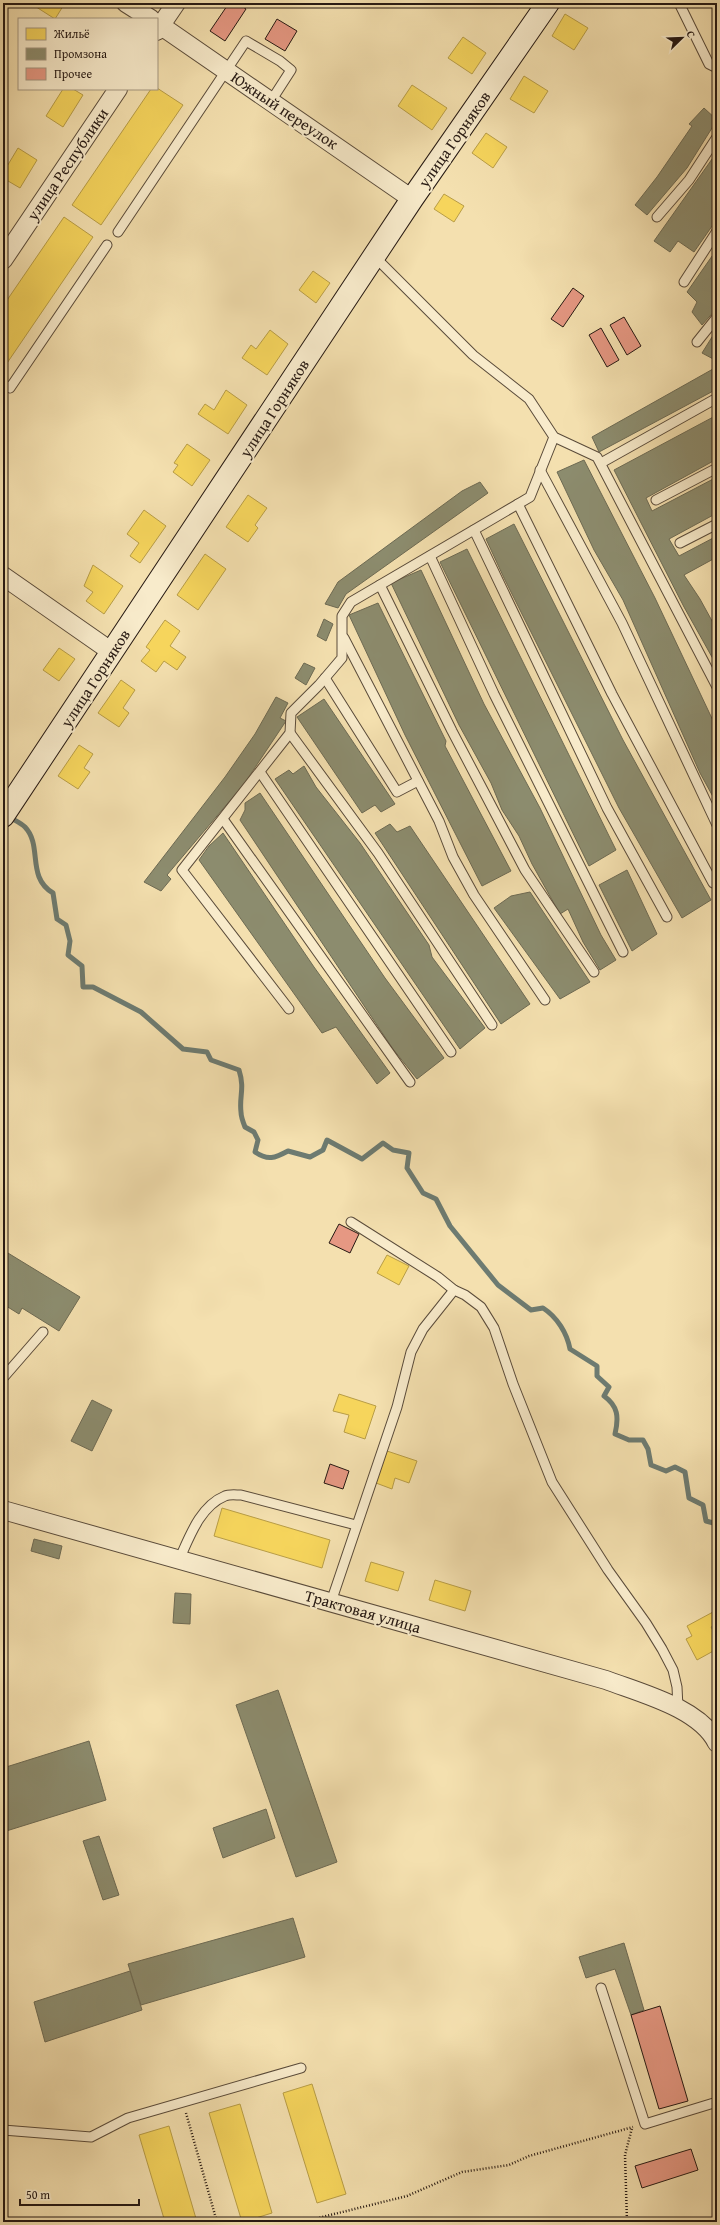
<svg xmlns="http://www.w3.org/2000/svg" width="720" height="2225" font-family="'Gentium Book Plus',serif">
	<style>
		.homes { fill: #f6d55c; stroke: #b89d46 }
		.industry { fill: #8c8c6e; stroke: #6d6a53 }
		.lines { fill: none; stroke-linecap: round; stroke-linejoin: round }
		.stream { stroke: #6d7b71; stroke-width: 5 }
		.building { fill: #e69883; stroke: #261913 }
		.lane-casing { stroke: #5a4b3a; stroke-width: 11 }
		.street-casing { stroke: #5a4b3a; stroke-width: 20 }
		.secondary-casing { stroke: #261913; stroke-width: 24 }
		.path { stroke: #261913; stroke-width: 2.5; stroke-dasharray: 1 2; stroke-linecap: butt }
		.lane { stroke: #f8ebcb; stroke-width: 9 }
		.street { stroke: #f8ebcb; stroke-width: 18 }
		.secondary { stroke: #f8ebcb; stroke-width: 22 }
		.labels { text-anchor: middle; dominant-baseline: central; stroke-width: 4; stroke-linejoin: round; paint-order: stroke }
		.street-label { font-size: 16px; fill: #261913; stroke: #f8ebcb }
	</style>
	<rect width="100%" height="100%" fill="#f4e0af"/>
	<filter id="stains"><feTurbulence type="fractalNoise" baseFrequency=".005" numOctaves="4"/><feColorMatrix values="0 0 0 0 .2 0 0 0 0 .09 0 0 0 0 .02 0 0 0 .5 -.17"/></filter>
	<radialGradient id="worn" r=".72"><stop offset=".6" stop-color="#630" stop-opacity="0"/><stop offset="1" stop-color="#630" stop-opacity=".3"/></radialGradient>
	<!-- homes -->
	<g class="homes">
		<path d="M30 3H65L55 19Z"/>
		<path d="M511 3H521L518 8Z"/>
		<path d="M565 14 588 28 574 50 552 36Z"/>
		<path d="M463 37 486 53 472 74 448 58Z"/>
		<path d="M524 76 548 91 534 113 510 99Z"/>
		<path d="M412 85 447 108 432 130 398 106Z"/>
		<path d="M157 88 183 105 101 225 72 205 151 89Z"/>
		<path d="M63 89H73L83 95 63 127 46 116Z"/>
		<path d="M486 133 507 147 493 168 472 153Z"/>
		<path d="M18 148 37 160 20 188 3 178V173Z"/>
		<path d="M444 194 464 206 454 222 434 209Z"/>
		<path d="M64 217 93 237 3 369V306Z"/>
		<path d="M313 271 330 283 316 303 299 290Z"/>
		<path d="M270 330 288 344 267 375 242 358 251 345 256 349Z"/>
		<path d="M226 390 247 405 228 434 198 414 205 404 214 410Z"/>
		<path d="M187 444 210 460 192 486 173 472 178 465 174 463Z"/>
		<path d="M248 495 267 508 255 525 258 528 248 542 226 527Z"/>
		<path d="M144 510 166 526 140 563 130 556 139 543 127 534Z"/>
		<path d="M205 554 226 569 198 610 177 595Z"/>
		<path d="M93 565 123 586 104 614 86 601 93 592 84 586Z"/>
		<path d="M3 601 7 604 3 609Z"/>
		<path d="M165 620 180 631 170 646 186 657 177 670 164 661 156 672 141 661 150 650 146 647Z"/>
		<path d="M59 648 75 659 59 681 43 670Z"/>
		<path d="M121 680 135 690 123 708 129 713 119 727 98 713Z"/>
		<path d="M79 745 93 754 84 768 90 772 78 789 58 776Z"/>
		<path d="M387 1255 409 1266 399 1285 377 1273Z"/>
		<path d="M339 1394 376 1406 365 1439 344 1432 349 1415 333 1411Z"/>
		<path d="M387 1451 417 1461 409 1483 395 1478 392 1489 376 1483Z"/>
		<path d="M222 1508 330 1540 322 1568 214 1536Z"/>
		<path d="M371 1562 404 1572 398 1591 365 1581Z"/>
		<path d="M435 1580 471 1591 465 1611 429 1600Z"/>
		<path d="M713 1612 717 1621V1624L711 1627 717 1638V1649L697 1660 686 1639 692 1636 687 1626Z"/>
		<path d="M312 2084 346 2194 317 2203 283 2093Z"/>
		<path d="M240 2104 272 2213 243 2222H242L209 2113Z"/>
		<path d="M169 2126 197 2222H165L139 2135Z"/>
	</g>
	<!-- industry -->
	<g class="industry">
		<path d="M704 108 717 120 687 168 647 215 635 205 657 177 692 126 689 124Z"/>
		<path d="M717 152V219L694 252 678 241 670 252 654 241Z"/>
		<path d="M717 249V308L702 325 692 312 697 302 687 292Z"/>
		<path d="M717 329V361L702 353Z"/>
		<path d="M713 369 717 377V389L599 452 592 437Z"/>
		<path d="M717 415V459L646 498 652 511 717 477V513L669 539 679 556 717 536V557L684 575 700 599 717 630V666L684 607 614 470Z"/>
		<path d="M584 460 655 598 717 729V804L700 773 623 600 594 550 557 472Z"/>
		<path d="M480 482 488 493 346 594 338 608 325 604 338 582 462 491Z"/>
		<path d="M514 524 623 740 711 900 682 918 619 808 504 578 486 539Z"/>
		<path d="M467 549 616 850 589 866 440 562Z"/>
		<path d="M421 570 484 704 540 808 601 935 616 960 600 970 583 942 568 909 560 914 532 864 519 836 502 810 491 783 459 725 391 583Z"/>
		<path d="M378 603 446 741 445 746 511 871 482 886 405 735 349 615Z"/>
		<path d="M324 619 333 624 326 641 317 636Z"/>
		<path d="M304 663 315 668 306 685 295 678Z"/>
		<path d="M276 697 288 703 280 718 286 721 244 784 167 875 171 879 161 891 144 882 225 777 255 734Z"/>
		<path d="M324 699 395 804 381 812 375 805 362 813 297 717Z"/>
		<path d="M304 766 316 787 360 843 429 945 432 957 485 1028 460 1049 275 779 289 770 293 774Z"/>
		<path d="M260 793 385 978 444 1058 417 1079 393 1049 240 820 245 810V803Z"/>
		<path d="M390 824 397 832 410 826 530 1004 501 1024 375 833Z"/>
		<path d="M223 833 314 967 390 1073 377 1084 336 1027 322 1033 199 860 209 846Z"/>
		<path d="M627 870 657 934 632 951 599 885Z"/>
		<path d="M530 892 590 982 560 999 494 908 511 896Z"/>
		<path d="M3 1250 80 1297 59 1331 22 1308 19 1314 3 1304Z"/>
		<path d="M92 1400 112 1410 92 1451 71 1441Z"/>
		<path d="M34 1539 62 1546 59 1559 31 1551Z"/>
		<path d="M175 1593 191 1594 190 1624 173 1623Z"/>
		<path d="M278 1690 337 1862 296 1877 236 1705Z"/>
		<path d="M89 1741 106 1800 3 1832V1768Z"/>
		<path d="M266 1809 275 1838 223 1858 213 1828Z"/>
		<path d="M99 1836 119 1895 103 1900 83 1841Z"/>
		<path d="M293 1918 305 1957 141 2005 128 1964Z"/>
		<path d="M624 1943 644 2010 631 2015 615 1969 586 1978 579 1957Z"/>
		<path d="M130 1971 142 2010 45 2042 34 2002Z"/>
	</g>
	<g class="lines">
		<!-- stream -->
		<path class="stream" d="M9 817C14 820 21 823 25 827 43 846 26 877 53 893L57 919 66 925 70 941 68 955 82 966 83 987H93L141 1012 183 1049 207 1052 211 1060 239 1070C245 1089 239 1096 241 1112 241 1117 243 1122 245 1127L254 1132 258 1140 255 1152C268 1161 275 1158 288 1151L310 1157 323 1150 327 1140 362 1159 383 1143 393 1150 409 1153 407 1168 423 1193 436 1199 450 1226 498 1285 531 1310 543 1308C557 1317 567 1333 570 1349L597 1366V1376L609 1387 604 1396C618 1406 619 1417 615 1434L629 1440H643L648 1449 651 1465 666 1471 675 1467 685 1472 689 1498 703 1505 706 1521 717 1524"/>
	</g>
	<!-- building -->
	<g class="building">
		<path d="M229 3H237L246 9 225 41 210 31Z"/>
		<path d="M277 19 297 31 285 51 265 39Z"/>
		<path d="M573 288 584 296 563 327 551 319Z"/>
		<path d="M624 317 641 346 627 355 610 325Z"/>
		<path d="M601 328 619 360 607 367 589 335Z"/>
		<path d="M339 1224 359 1234 350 1253 329 1243Z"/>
		<path d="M330 1464 349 1471 343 1489 324 1483Z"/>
		<path d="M660 2006 688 2101 659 2109 631 2015Z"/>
		<path d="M691 2149 698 2170 642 2188 635 2166Z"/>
	</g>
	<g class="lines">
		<!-- lane casing -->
		<g class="lane-casing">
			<g id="lane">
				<path d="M679 3 709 64 717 68"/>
				<path d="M657 217 689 180 717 137"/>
				<path d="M118 232 246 41 280 61 291 70 271 101"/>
				<path d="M374 256 473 355 529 399 554 437 597 457 717 687"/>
				<path d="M684 282 717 231"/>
				<path d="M697 342 717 317"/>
				<path d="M3 384 10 388 107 245"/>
				<path d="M601 463 717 398"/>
				<path d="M540 470 622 623 717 825"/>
				<path d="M656 500 717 468"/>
				<path d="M518 504 612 694 713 883"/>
				<path d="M474 530 607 808 667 917"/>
				<path d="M680 543 717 524"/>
				<path d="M430 556 494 694 623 952"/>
				<path d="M380 585 452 731 525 870 594 972"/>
				<path d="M344 638 439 821 453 857 474 895 545 1000"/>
				<path d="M325 678 397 792 418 781"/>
				<path d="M290 733 378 853 492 1025"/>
				<path d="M260 772 451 1052"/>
				<path d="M223 819 410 1082"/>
				<path d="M289 1009 182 870 290 733 291 713 319 685 342 658V616L351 602 530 497 554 437"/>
				<path d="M351 1222 438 1277 454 1290"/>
				<path d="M3 1378 43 1332"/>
				<path d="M179 1560C189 1538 200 1506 225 1496 229 1494 236 1495 241 1495L356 1525"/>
				<path d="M331 1602 397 1407 411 1352 423 1329 454 1290 465 1295 481 1307 494 1328 513 1384 552 1482 608 1570 646 1623 662 1649 673 1670 677 1687 678 1708"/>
				<path d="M601 1988 645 2124 717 2102"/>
				<path d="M3 2130 91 2137 128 2118 301 2068"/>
			</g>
		</g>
		<!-- street casing -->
		<g class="street-casing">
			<g id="street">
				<path d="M126 3 151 19"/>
				<path d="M157 23 412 199"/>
				<path d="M157 31 176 3"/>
				<path d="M3 260 118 89"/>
				<path d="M3 576 112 652"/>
				<path d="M3 1510 606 1680C640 1693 700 1708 717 1743"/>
			</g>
		</g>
		<!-- secondary casing -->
		<g class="secondary-casing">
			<path id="secondary" d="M3 816 412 199 548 3"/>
		</g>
		<!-- path -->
		<g class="path">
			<path d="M186 2113 217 2222"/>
			<path d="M302 2222 407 2196 462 2172 509 2165 529 2156 633 2127"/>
			<path d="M627 2222 625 2155 632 2128"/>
		</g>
		<!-- lane -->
		<use href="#lane" class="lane"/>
		<!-- street -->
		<use href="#street" class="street"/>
		<!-- secondary -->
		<use href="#secondary" class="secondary"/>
	</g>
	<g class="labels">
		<!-- street labels -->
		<g class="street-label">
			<text transform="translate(285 110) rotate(34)">Южный переулок</text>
			<text transform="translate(454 139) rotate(-55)">улица Горняков</text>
			<text transform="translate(67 164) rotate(-56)">улица Республики</text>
			<text transform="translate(274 408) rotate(-57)">улица Горняков</text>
			<text transform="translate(95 678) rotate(-57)">улица Горняков</text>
			<text transform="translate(363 1611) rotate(16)">Трактовая улица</text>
		</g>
	</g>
	<!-- margin -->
	<rect width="720" height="2225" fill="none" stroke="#f4e0af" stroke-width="16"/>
	<rect x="4" y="4" width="712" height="2217" fill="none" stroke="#261913" stroke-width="2"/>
	<rect x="8" y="8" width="704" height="2209" fill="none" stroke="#261913"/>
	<!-- legend -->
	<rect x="18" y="18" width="140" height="72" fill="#f8ebcb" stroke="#a49781"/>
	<rect x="26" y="28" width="20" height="12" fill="#f6d55c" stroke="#a49781"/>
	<text x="54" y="38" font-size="12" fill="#261913">Жильё</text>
	<rect x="26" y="48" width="20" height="12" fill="#8c8c6e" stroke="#a49781"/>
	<text x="54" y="58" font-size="12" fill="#261913">Промзона</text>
	<rect x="26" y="68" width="20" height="12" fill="#e69883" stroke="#a49781"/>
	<text x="54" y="78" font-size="12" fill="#261913">Прочее</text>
	<!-- north arrow -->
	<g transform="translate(682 38) rotate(67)" stroke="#f8ebcb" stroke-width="3" paint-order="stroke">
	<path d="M0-3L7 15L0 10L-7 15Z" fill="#261913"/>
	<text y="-6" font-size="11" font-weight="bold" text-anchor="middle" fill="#261913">С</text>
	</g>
	<!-- scale -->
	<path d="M20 2199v6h119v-6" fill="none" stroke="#261913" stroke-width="2"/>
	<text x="26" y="2199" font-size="12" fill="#261913" stroke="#f8ebcb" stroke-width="3" paint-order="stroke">50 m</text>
	<rect width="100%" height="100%" filter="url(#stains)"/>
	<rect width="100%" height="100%" fill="url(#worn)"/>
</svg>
